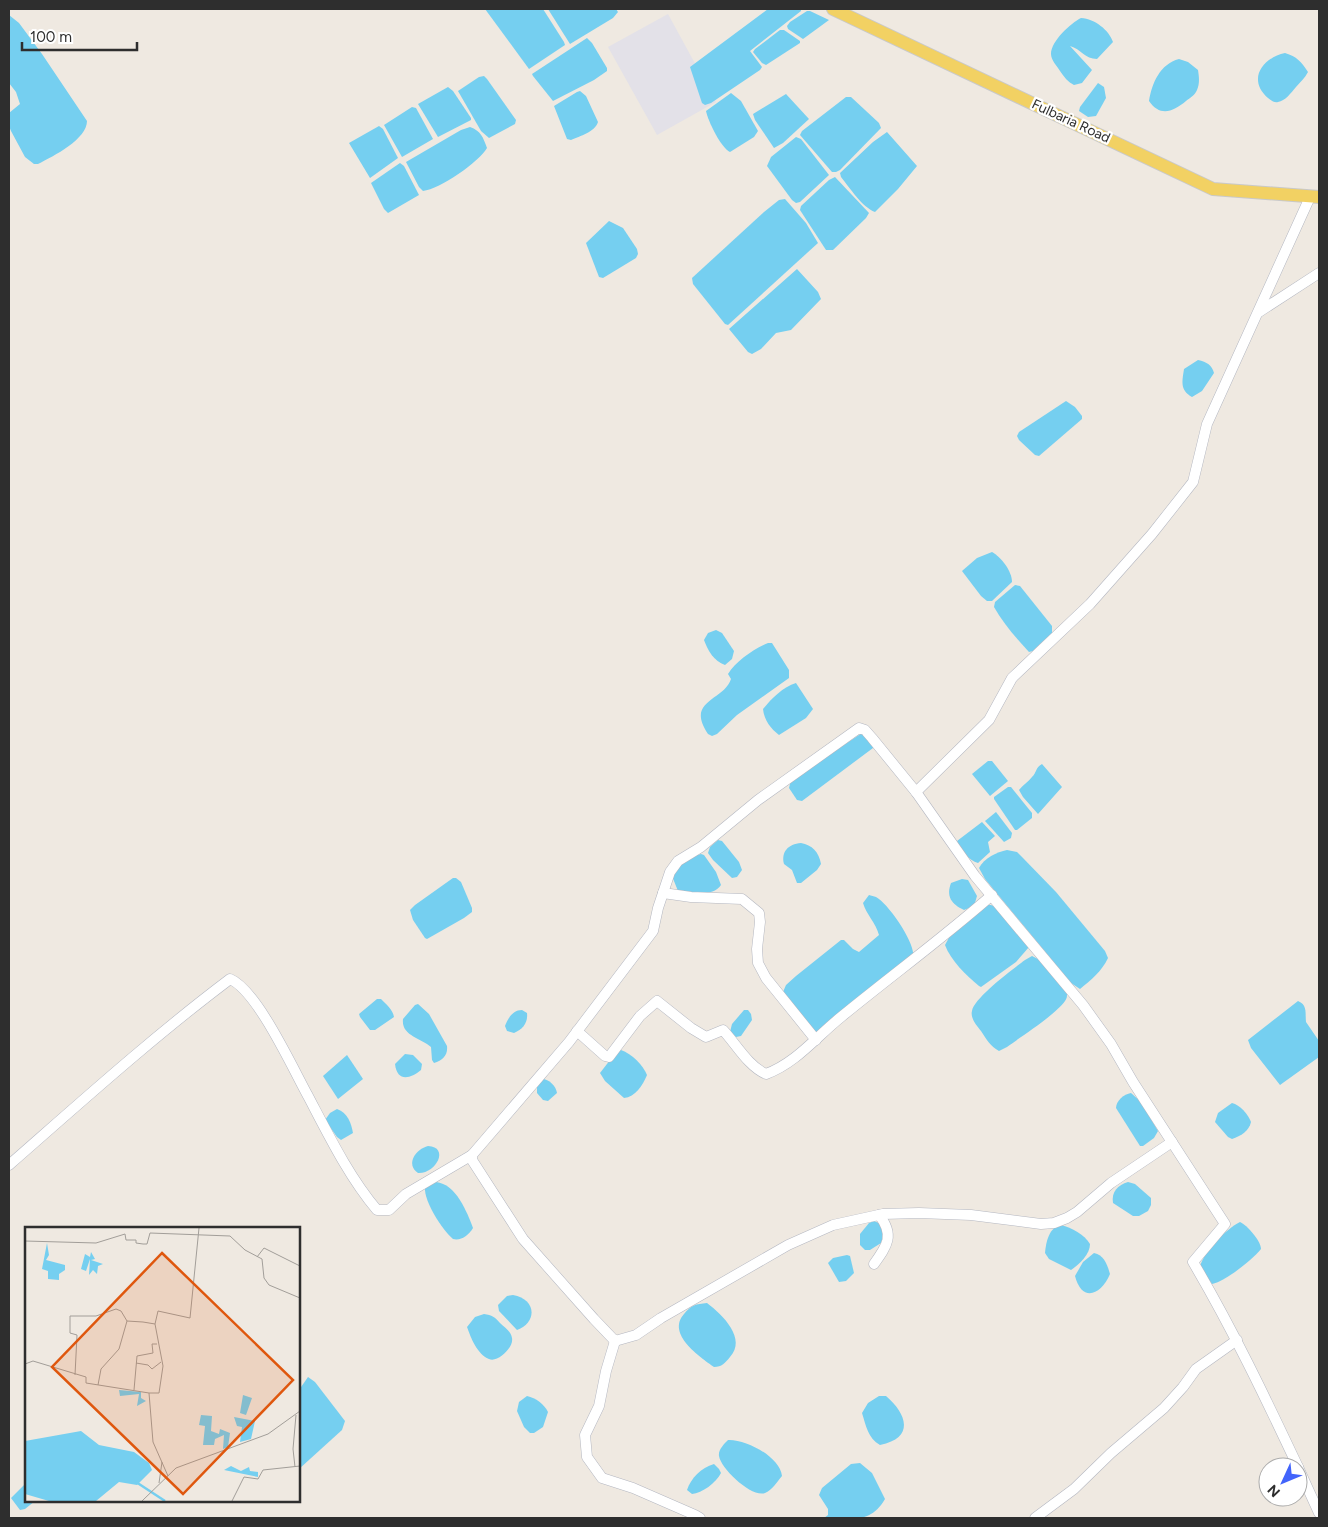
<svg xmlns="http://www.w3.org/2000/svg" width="1328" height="1527" font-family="Figtree,sans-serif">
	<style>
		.industrial { fill: #e3e1e8 }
		.water { fill: #75cff0 }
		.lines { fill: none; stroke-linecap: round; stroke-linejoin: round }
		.minor-casing { stroke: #b4b7c1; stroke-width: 11 }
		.major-casing { stroke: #c9c9c9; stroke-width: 14 }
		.minor { stroke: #fff; stroke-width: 10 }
		.major { stroke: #f2d163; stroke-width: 12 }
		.labels { text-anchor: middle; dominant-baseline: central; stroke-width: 4.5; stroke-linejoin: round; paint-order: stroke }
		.street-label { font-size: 14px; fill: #2e2e2e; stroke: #fff }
		.inset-river { fill: none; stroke: #75cff0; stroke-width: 2.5 }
		.inset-road { fill: none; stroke: #a29e99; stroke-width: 1 }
		.view { fill: #df570e; fill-opacity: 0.15; stroke: #df570e; stroke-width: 2.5 }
		.inset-edge { fill: none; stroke: #2e2e2e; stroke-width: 2.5 }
	</style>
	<rect width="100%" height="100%" fill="#efe9e1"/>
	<!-- industrial -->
	<path class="industrial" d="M668 14 716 102 657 135 608 47Z"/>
	<!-- water -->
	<g class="water">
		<path d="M485 9H543L564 42 565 45 529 69Z"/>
		<path d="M548 9H616L618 12 613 18 570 44Z"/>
		<path d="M768 9H801V11L750 51 762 67 760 70 711 103 705 105 702 103 690 67Z"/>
		<path d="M807 11H810L829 20 803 39 788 29 787 26 790 22Z"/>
		<path d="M9 15 19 23 42 54 87 121C87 139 54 156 38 164H34L25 157 11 131 9 126V113L20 104 16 92 9 83Z"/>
		<path d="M1081 18C1095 19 1109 30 1113 42L1097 59C1085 59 1081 49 1070 46L1092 70 1082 83 1074 85C1068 82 1064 77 1060 71 1057 66 1051 60 1051 54 1051 41 1071 23 1081 18Z"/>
		<path d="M780 30H784L800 41V43L766 65 762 63 753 52 755 49Z"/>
		<path d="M587 38 592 43 607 68V71L594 80 553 101 533 76 532 74Z"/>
		<path d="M1285 53C1297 57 1301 61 1308 72 1305 78 1300 82 1296 87 1291 93 1285 101 1278 102 1274 103 1271 100 1268 98 1247 80 1262 58 1285 53Z"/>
		<path d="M1179 59 1188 62 1198 70C1199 77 1200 83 1197 90 1195 95 1190 98 1186 101 1173 112 1160 117 1149 101 1152 83 1160 64 1179 59Z"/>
		<path d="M484 76 487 79 516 120 515 124 489 138 481 131 458 91 479 77Z"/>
		<path d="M1098 83 1104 87 1106 98 1096 116 1088 117 1079 111 1080 107Z"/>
		<path d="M448 87 453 91 471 118V120L438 137 418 104Z"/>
		<path d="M580 91 586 96 598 122C595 132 580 136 571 140L567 139 554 106 577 92Z"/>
		<path d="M731 93 741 101 758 131 754 137 730 152C721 148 708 121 706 111Z"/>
		<path d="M786 94 809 119 783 143 774 148 755 120 753 114Z"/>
		<path d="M846 97H851L879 123 881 128 840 170 836 172H832L800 135 802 131Z"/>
		<path d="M412 107 416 108 433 139 402 157 384 125Z"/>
		<path d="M379 126 383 129 398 158 370 178 349 143Z"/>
		<path d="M470 127C481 131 483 137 487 148 479 162 440 189 423 191L419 187 406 162 461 130Z"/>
		<path d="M887 132 917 166 898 189 875 212C862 207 850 188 841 177L840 173 873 142Z"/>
		<path d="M796 137 801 139 829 175 800 202 796 203 792 200 767 166 771 157Z"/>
		<path d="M400 163 404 166 419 195 388 213 384 209 371 183Z"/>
		<path d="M835 177 869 213 866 218 833 250H826L800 210 801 206 829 180Z"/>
		<path d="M785 199 806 223 818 243 728 325 725 324 693 284 692 278 764 212 779 200Z"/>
		<path d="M609 221 623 228 637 249 638 254 636 258 603 278 599 277 586 243Z"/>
		<path d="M797 269 818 292 821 299 791 330 776 333 761 349 752 354 748 352 729 329Z"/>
		<path d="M1198 360C1207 362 1212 365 1214 373L1202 391 1192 397C1180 390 1182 382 1184 369Z"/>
		<path d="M1066 401 1075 407 1082 416V419L1039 456 1035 455 1019 440 1017 436 1019 432Z"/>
		<path d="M992 552C1001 557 1012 571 1012 582L992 601H987L981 596 962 571 977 558Z"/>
		<path d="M1015 585 1020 586 1052 626V633L1033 651 1029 652C1016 638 1003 623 994 607L995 602Z"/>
		<path d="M716 630 722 633 734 651 732 659 725 665C714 661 708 651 704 640L708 633Z"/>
		<path d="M768 643H772L789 670V678L737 715 717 734 712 736 708 734C685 700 724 701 731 679L728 674C736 661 754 649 768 643Z"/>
		<path d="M796 683 813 709 806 718 779 735C771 729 764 720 763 709 772 698 783 687 796 683Z"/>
		<path d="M862 733 873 745V748L802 801 797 800 789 788 791 780Z"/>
		<path d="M988 761H992L1008 781 990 796 972 774Z"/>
		<path d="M1042 764 1062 787 1038 814 1023 797 1019 790C1023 785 1028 782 1032 777 1037 772 1035 768 1042 764Z"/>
		<path d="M1008 787H1011L1032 813V818L1017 830H1015L994 799V797Z"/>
		<path d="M996 812 1012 833 1011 838 1004 842 985 821Z"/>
		<path d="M982 822 995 836 988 842 990 852 978 863C969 861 960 849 957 841Z"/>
		<path d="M718 840 722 841 739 862 742 870 737 877 732 878 713 860 708 853 710 847Z"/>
		<path d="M801 843C812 845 819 852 821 864L817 870 801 883H797L792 870 784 864C781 852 788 844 801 843Z"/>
		<path d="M1007 850 1017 852 1022 857 1056 892 1105 951 1108 958C1102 971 1091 980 1080 989L1071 983 985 879 979 868C984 858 997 852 1007 850Z"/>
		<path d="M701 854 704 855 716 872 721 885C712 898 692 892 678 891L672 876C678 865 689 857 701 854Z"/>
		<path d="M453 878H456L461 882 472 908V912L464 918 427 939 425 938 413 920 410 910 415 905Z"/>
		<path d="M962 879 968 880 977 896 974 906 964 910C951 904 946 896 951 883Z"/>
		<path d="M869 895C871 896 874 896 876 897 888 903 916 944 913 956L819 1033 813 1034 783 992 786 985 796 976 841 940H844L853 949 859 952 879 935C876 923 866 914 863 903Z"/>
		<path d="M987 905H991L998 908 1029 947 1016 962 981 987 979 986C966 975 951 961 945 945L951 934Z"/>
		<path d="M1032 956 1038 959 1067 993C1067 997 1067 998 1065 1001 1055 1015 1022 1036 1007 1047L999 1051C990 1046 987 1040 981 1031 977 1026 970 1018 972 1011 974 998 1013 969 1025 960Z"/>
		<path d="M377 999H381C386 1004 393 1010 394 1017L375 1030H370L360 1017 359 1014Z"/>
		<path d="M1298 1001C1308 1005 1305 1014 1306 1022L1319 1041V1057L1280 1085 1251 1048 1248 1040Z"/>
		<path d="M418 1004 429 1014 447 1046C448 1055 443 1060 434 1063L432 1060 431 1047C421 1038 401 1036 403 1019L415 1005Z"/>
		<path d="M522 1010 527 1013C528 1023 523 1029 514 1033L507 1031 505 1026C508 1018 513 1010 522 1010Z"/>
		<path d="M744 1010H748L751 1014 752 1020 741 1036 736 1037 730 1032 732 1024Z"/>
		<path d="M621 1050C632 1054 643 1065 647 1075 643 1085 635 1097 624 1098L605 1081 600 1073 617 1051Z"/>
		<path d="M405 1054 413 1055 422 1064 421 1070C410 1079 397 1082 395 1064Z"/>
		<path d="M347 1055 363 1079 338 1099 323 1076Z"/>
		<path d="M542 1079C549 1079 556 1086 557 1093L548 1101 543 1100 537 1093V1086Z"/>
		<path d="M1131 1093 1141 1102 1158 1131 1154 1138 1143 1146H1140L1116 1108C1116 1101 1124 1094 1131 1093Z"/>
		<path d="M1232 1103C1240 1105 1248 1114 1251 1122 1249 1131 1241 1136 1232 1139L1228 1137 1215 1122 1218 1113Z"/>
		<path d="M337 1109C348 1113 351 1123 353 1133L341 1140 337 1137 325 1120 330 1113Z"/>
		<path d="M428 1146C450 1147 436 1174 418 1173 405 1164 416 1149 428 1146Z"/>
		<path d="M436 1182C456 1184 467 1212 473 1228 469 1235 461 1241 453 1239 442 1230 424 1201 425 1188Z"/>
		<path d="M1128 1182 1135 1184 1151 1198V1205L1148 1211 1139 1216H1133L1113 1203C1111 1192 1118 1185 1128 1182Z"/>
		<path d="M874 1221 881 1224 885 1231 881 1243 870 1250H865L860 1245V1234L869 1223Z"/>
		<path d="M1240 1222C1247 1225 1261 1241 1261 1249 1252 1260 1226 1281 1212 1284L1200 1267C1203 1252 1226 1229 1240 1222Z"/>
		<path d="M1061 1225C1072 1228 1084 1234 1090 1244 1090 1254 1080 1264 1071 1270L1049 1259 1045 1253C1046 1242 1049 1227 1061 1225Z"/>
		<path d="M1094 1253C1104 1255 1107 1264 1110 1274 1101 1295 1082 1303 1075 1276L1083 1262Z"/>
		<path d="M847 1255 850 1256 854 1273 846 1281 839 1282 828 1263 833 1258Z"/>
		<path d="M513 1295C536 1299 538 1322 517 1330L499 1311 498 1305 507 1296Z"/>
		<path d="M707 1303C723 1315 747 1339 730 1357 725 1363 722 1367 714 1367 700 1357 666 1334 684 1314 691 1305 696 1304 707 1303Z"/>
		<path d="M484 1314C492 1315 495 1317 500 1323 505 1328 511 1331 512 1338 514 1347 498 1363 489 1359 477 1354 471 1338 467 1327L475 1317Z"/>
		<path d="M308 1377 315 1382 345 1421 342 1430 299 1469V1390Z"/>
		<path d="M527 1396C536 1398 544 1404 548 1412L543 1427 534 1433H530L524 1427 517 1411 519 1402Z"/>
		<path d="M879 1396H886C907 1414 915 1438 880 1445 868 1438 866 1426 862 1413L868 1403Z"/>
		<path d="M728 1440C746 1439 780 1457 782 1476 777 1482 772 1490 765 1493 752 1498 721 1469 719 1456 718 1450 724 1444 728 1440Z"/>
		<path d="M860 1463 872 1473 885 1499C870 1525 850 1518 824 1518L828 1515V1509L819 1495 822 1488 851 1464Z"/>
		<path d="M714 1464 719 1469 721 1473C716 1483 702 1493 692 1494L687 1490C691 1478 701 1468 714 1464Z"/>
		<path d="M26 1483V1501H35L25 1509 20 1510 11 1498Z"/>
	</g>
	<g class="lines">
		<!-- minor casing -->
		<g class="minor-casing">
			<g id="minor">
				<path d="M1259 312 1319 273"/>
				<path d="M916 792 872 738 865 730 859 728 758 800 701 847 678 861 670 872 658 908 653 931 569 1042 472 1155V1160L523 1239 594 1319 615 1341 636 1335 661 1318 788 1245 833 1225 883 1214 919 1213 971 1215 1041 1224 1054 1223 1067 1218 1077 1212 1111 1183 1172 1142"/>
				<path d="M663 893 691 897 742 899 759 913 760 922 757 949 758 963 766 978 816 1040"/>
				<path d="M577 1031 605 1056 609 1057 640 1016 657 1001 691 1028 706 1037 723 1030C736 1044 748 1066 766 1074 796 1063 816 1037 841 1017 891 976 943 938 992 895"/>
				<path d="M9 1165C81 1102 153 1037 230 979 257 990 293 1069 308 1096 328 1134 349 1177 377 1210H389L406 1194 472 1155"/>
				<path d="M874 1264C887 1246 895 1235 879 1215"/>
				<path d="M615 1341 606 1371 599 1406 585 1435 587 1457 602 1478 633 1488 695 1515 700 1518"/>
				<path d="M1298 1467C1265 1397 1232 1328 1193 1262L1225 1224 1133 1082 1111 1044 1083 1005 975 876 916 792 989 720 1012 678 1090 604 1152 534 1193 482 1207 424 1310 197"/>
				<path d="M1298 1467 1319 1513"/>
				<path d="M1035 1518 1074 1489 1111 1453 1164 1408 1183 1387 1196 1369 1237 1340"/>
			</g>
		</g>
		<!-- major casing -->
		<g class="major-casing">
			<path id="major" d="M833 9 1213 189 1319 197"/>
		</g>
		<!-- minor -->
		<use href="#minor" class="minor"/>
		<!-- major -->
		<use href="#major" class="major"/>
	</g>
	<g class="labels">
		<!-- street labels -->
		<g class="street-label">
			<text transform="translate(1071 121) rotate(25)">Fulbaria Road</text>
		</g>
	</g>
	<!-- overview -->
	<g transform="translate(25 1227)">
		<rect width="275" height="275" fill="#efe9e1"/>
		<path d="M22 16 24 28 21 33 40 38V43L34 47V53L23 52V44L17 42ZM66 25 70 32 66 33 78 37 73 39 72 47 68 43 64 48 65 32 61 44 56 42 60 27 65 30ZM94 163 116 165V171L121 174 112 179 114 167 95 169ZM218 168 227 171 221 188 215 186ZM176 188 187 189 186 204 194 207 195 202 205 206 203 220 198 222 199 208 190 212 189 218H178L180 199 174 198ZM209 190 230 194 226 212 215 215 217 200 212 199ZM56 204 74 218 109 225 124 236 127 243 112 258 94 255 71 274H24L0 267V214ZM206 239 216 244 224 240 225 244 233 245V250L199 243Z" fill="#75cff0"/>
		<path class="inset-river" d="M111 255 140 274"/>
		<path class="inset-road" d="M0 14 71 16 100 7 101 13H111V16L118 17H122L125 6 205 9 220 23 237 32 239 51 244 58 275 71M232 30 239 21 275 39M130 97 133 84 165 91 174 1M111 136 123 138 127 142 136 135M0 137 8 134 61 150V156L124 166 128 215 143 249M50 148 52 108 45 106V89H71L91 82 96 84 102 94M73 158 76 142 94 122 102 94 118 95 130 97 138 139 134 166H124M109 163 112 129 128 126 127 117H132M270 240 268 222 271 188M134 256 137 235M117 274 151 241 243 207 275 184M207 274 219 250 233 252 238 243 275 239"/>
		<path class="view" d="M137 26 268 153 158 267 27 140Z"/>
		<rect width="275" height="275" class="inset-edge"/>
	</g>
	<!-- border -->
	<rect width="1328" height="1527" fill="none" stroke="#2e2e2e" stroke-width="20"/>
	<!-- north arrow -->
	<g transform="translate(1283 1482) rotate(226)"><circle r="24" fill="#ffffff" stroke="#ababab"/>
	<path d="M0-4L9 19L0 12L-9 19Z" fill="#4264fb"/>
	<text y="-8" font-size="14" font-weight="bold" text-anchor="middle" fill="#2e2e2e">N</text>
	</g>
	<!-- scale -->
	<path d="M22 42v8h115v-8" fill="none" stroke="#2e2e2e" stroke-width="2.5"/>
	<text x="30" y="42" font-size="15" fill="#2e2e2e" stroke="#ffffff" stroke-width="4" paint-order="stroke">100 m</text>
</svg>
